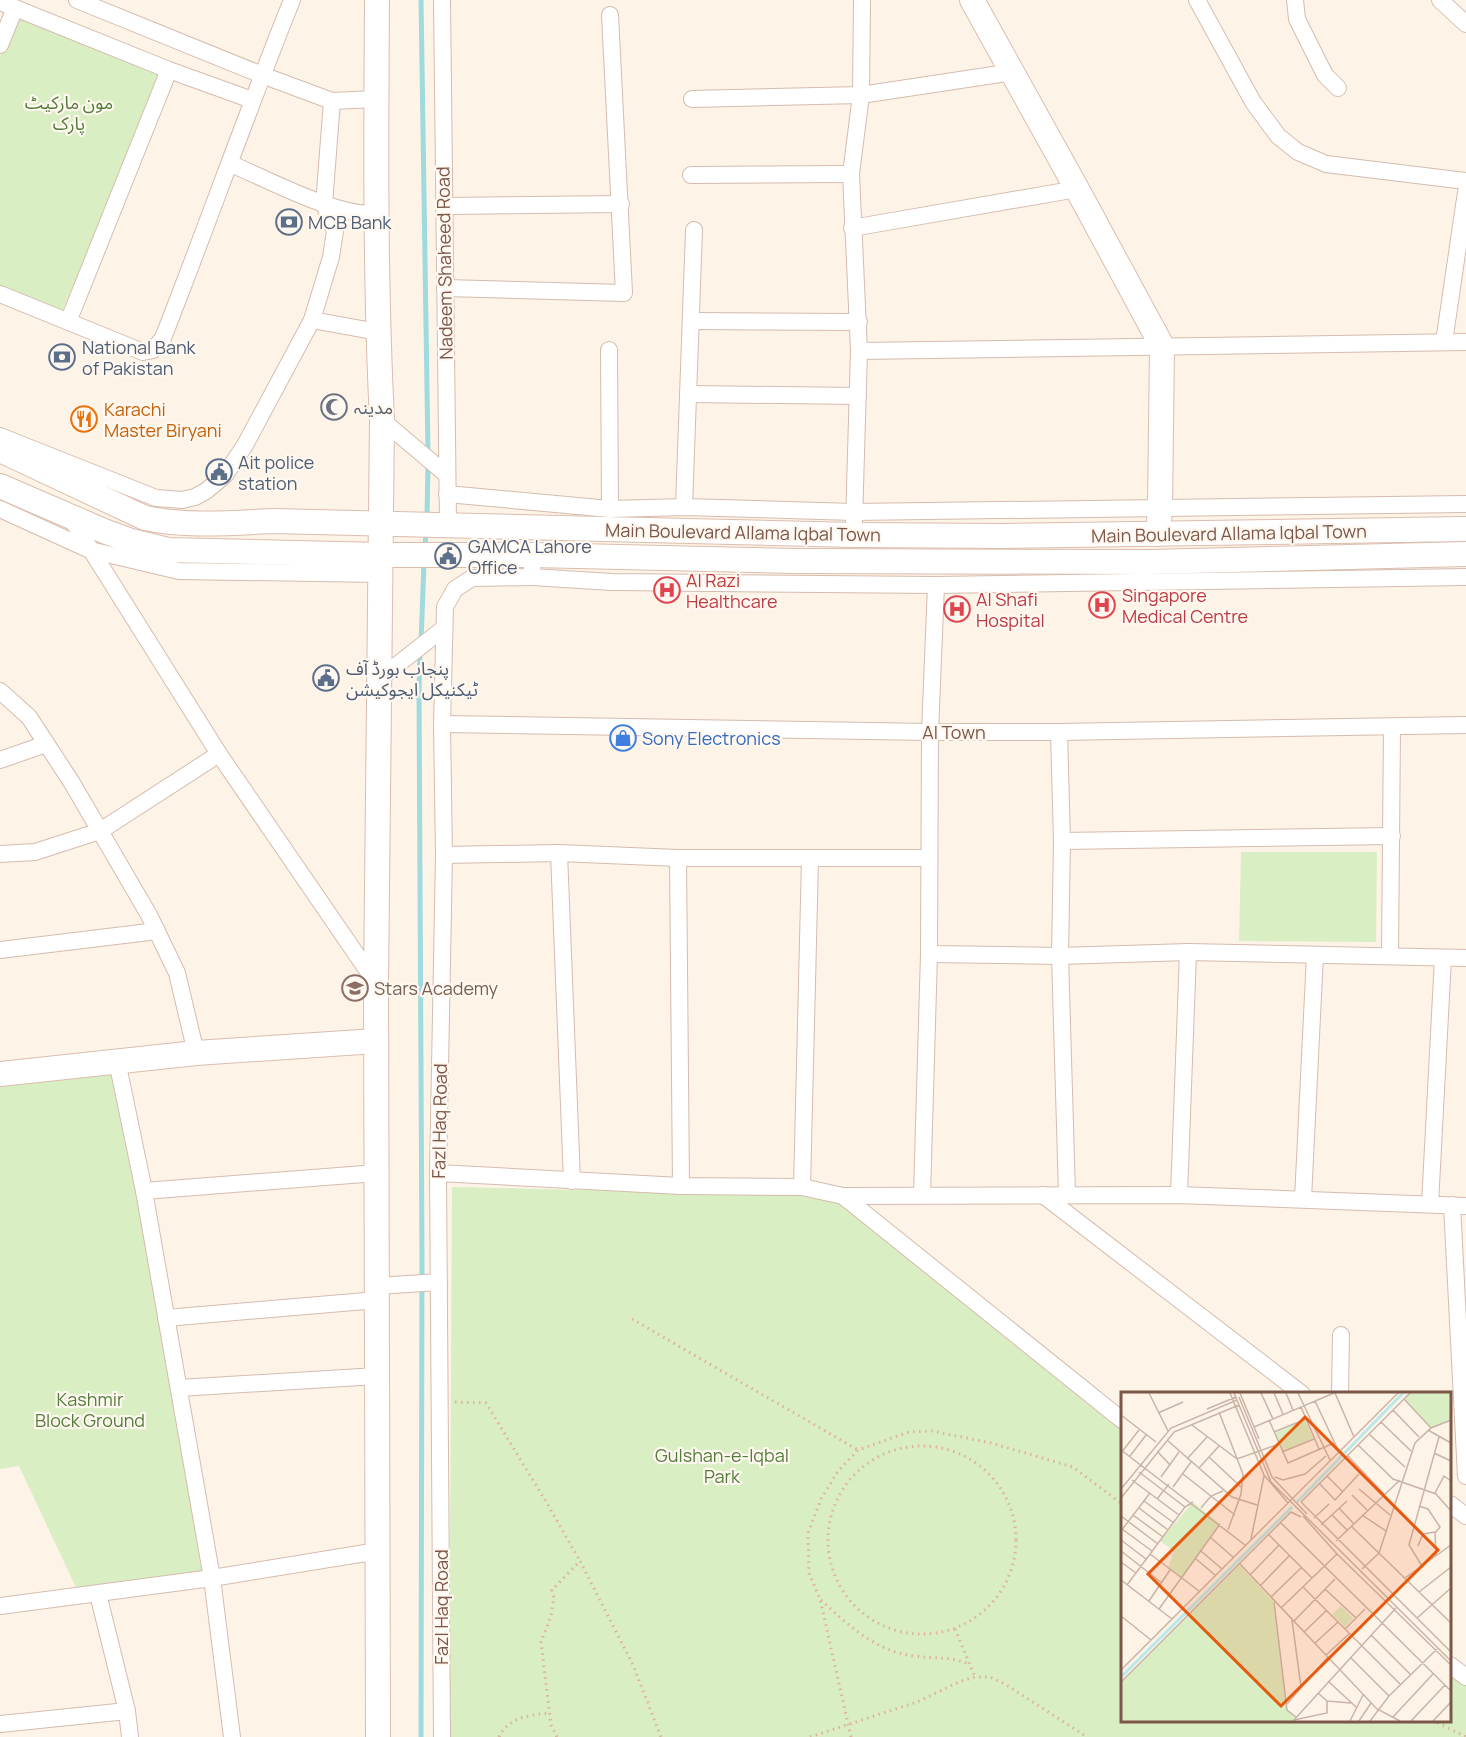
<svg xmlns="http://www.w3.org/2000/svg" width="1466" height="1737" font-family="Manrope,'Noto Sans Arabic',sans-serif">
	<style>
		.green { fill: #d9eec3 }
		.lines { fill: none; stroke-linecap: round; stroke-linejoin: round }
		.stream { stroke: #9edade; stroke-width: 5 }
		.street-casing { stroke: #d5bcae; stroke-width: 18 }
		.secondary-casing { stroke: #dbbdad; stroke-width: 26 }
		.path { stroke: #ddb19e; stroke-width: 3; stroke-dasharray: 1.5 4.5; stroke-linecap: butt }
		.street { stroke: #fff; stroke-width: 16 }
		.secondary { stroke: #fff; stroke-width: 24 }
		.labels { text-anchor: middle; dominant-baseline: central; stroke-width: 4.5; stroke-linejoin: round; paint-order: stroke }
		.park-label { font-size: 18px; fill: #547d3c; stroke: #fff8f0 }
		.service-label { font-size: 18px; fill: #4e5e75; stroke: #fff8f0; text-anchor: start }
		.street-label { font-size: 18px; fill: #7c5648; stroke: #fff8f0 }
		.worship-label { font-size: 18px; fill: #5b616d; stroke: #fff8f0; text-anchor: start }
		.food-label { font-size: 18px; fill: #c56008; stroke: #fff8f0; text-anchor: start }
		.health-label { font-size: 18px; fill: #be3a42; stroke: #fff8f0; text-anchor: start }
		.shop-label { font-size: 18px; fill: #366cbe; stroke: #fff8f0; text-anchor: start }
		.education-label { font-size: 18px; fill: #785e54; stroke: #fff8f0; text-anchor: start }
		.inset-river { fill: none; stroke: #b9e8eb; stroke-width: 3 }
		.inset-road { fill: none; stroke: #cab4a7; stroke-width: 1.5 }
		.view { fill: #e8590c; fill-opacity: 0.15; stroke: #e8590c; stroke-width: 3 }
		.inset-edge { fill: none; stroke: #7c5648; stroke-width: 3 }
	</style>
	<rect width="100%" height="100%" fill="#fef3e7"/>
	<!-- green -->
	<g class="green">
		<path d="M16 17 159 75 62 312 0 287V56Z"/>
		<path d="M1241 852H1377L1376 942 1239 941Z"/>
		<path d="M117 1061 212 1578 80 1596 19 1466 0 1469V1074Z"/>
		<path d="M452 1187 843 1196 1122 1417V1720H1450V1666L1466 1679V1737H449Z"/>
	</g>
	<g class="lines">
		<!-- stream -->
		<g class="stream">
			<path d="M421 0 428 454"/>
			<path d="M427 517 428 464"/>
			<path d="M425 550 426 530"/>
			<path d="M421 643 424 562"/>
			<path d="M420 652 419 690 422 1260 421 1737"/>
		</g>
		<!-- street casing -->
		<g class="street-casing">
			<g id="street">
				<path d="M77 0 262 75 332 101 376 99"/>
				<path d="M442 0 448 525"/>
				<path d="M1197 0 1253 102 1278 136 1298 152 1326 164 1466 181"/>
				<path d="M1295 0 1297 19 1325 75 1338 88"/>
				<path d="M1440 0 1466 24"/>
				<path d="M0 2 169 70 252 100"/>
				<path d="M0 45 15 8"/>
				<path d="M692 99 861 95 1013 72"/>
				<path d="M231 164C265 178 341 219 376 213"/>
				<path d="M691 175 851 174"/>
				<path d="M444 206 621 204"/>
				<path d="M852 228 1077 189"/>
				<path d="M445 288 624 293 610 15"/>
				<path d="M0 294 143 352 153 350 163 338C207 226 247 112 292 0"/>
				<path d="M312 320 378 332"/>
				<path d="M691 321 859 322"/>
				<path d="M68 322 169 70"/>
				<path d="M1444 342 1466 192"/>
				<path d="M609 350 610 509"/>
				<path d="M859 351 1466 342"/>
				<path d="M688 394 858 396"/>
				<path d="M382 420 447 475"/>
				<path d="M0 436 156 498 182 500 195 497 206 491 225 475 245 445 312 320 331 257 335 231 324 204 332 101"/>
				<path d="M447 494 610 509 684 507 854 512 1466 504"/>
				<path d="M684 507 694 230"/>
				<path d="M0 509 90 550 179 571 380 574"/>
				<path d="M69 515 219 754 376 983"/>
				<path d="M854 522 859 351 851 174 861 95 862 0"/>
				<path d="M532 568V577L612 582 936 585 930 732 929 954 922 1195"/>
				<path d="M936 585 1466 577"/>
				<path d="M378 680 444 628"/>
				<path d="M0 691 29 717 72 783 149 915 177 973 196 1053"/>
				<path d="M442 724 930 732H1059L1466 725"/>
				<path d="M1059 732 1062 841 1060 956 1067 1194"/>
				<path d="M0 760 46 744"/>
				<path d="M1062 841 1392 836"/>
				<path d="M559 853 572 1181"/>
				<path d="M0 854 35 852 100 831 219 754"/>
				<path d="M444 855 559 853 678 858H929"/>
				<path d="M678 858 681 1186"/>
				<path d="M0 950 157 931"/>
				<path d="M929 954 1060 956 1188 952 1466 958"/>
				<path d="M1390 956 1392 727"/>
				<path d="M117 1061 144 1191 212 1578 232 1737"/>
				<path d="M438 1173 681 1186 802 1187 843 1196 1179 1195 1466 1206"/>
				<path d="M802 1187 810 859"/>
				<path d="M144 1191 377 1173"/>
				<path d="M1043 1195 1302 1394"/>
				<path d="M1179 1195 1188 952"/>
				<path d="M843 1196 1122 1420"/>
				<path d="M1303 1199 1315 955"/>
				<path d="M1430 1204 1443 958"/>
				<path d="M1452 1205 1466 1476"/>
				<path d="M377 1286 439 1282"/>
				<path d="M166 1318 377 1300"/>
				<path d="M179 1388 377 1376"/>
				<path d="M1340 1394 1341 1335"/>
				<path d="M1450 1504 1466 1516"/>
				<path d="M98 1594 127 1711 130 1737"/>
				<path d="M0 1606 212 1578 378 1551"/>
				<path d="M1450 1665 1466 1677"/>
				<path d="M0 1724 127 1711"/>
				<path d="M442 1737 438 1173 444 855 442 724 445 607 455 589 472 578 532 577"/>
			</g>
		</g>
		<!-- secondary casing -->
		<g class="secondary-casing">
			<g id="secondary">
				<path d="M377 0C376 140 375 280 382 420L376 983 378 1737"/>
				<path d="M972 0 1077 189 1162 346 1160 508 1158 534"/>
				<path d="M0 450 145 518C188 527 230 523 273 521L855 535 1003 536 1466 529"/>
				<path d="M0 486 104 531 131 541 168 550 381 555H532L795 561 1149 562 1466 554"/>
				<path d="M0 1074 196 1053 376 1041"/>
			</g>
		</g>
		<!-- path -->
		<g class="path">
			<path d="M632 1319 858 1450"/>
			<path d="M455 1402 486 1403 548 1505 580 1561"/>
			<circle cx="922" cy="1540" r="94"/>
			<path d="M821 1600C848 1625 876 1652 915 1656 935 1659 949 1656 969 1664"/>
			<path d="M955 1629 975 1677"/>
			<path d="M1432 1720 1466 1737"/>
			<path d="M499 1737C508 1717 530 1715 549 1713"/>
			<path d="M557 1737 551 1725 541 1642 551 1616 554 1598 552 1590 580 1561 633 1665 661 1737"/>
			<path d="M810 1737 917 1702 961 1681 975 1677H990L1005 1684 1087 1737"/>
			<path d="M851 1737 820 1599 809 1573 808 1533 821 1499 838 1471 858 1450 909 1432 932 1431 991 1443 1073 1467 1122 1504"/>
		</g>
		<!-- street -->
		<use href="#street" class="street"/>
		<!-- secondary -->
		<use href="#secondary" class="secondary"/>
	</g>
	<!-- icons -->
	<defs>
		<g id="bank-ring" transform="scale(1.35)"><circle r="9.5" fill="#fff8f0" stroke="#5c6f8a" stroke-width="1.5"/><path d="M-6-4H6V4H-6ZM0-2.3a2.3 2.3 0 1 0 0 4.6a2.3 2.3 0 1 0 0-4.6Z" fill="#5c6f8a"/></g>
		<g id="mosque-ring" transform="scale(1.35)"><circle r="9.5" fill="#fff8f0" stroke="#6b7280" stroke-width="1.5"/><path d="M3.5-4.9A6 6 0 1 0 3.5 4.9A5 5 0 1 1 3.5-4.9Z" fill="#6b7280"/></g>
		<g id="restaurant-ring" transform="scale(1.35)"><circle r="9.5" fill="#fff8f0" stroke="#e8710a" stroke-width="1.5"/><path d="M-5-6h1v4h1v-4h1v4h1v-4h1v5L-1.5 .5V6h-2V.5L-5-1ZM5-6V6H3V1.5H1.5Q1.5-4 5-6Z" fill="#e8710a"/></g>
		<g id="civic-ring" transform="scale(1.35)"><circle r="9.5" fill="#fff8f0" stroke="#5c6f8a" stroke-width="1.5"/><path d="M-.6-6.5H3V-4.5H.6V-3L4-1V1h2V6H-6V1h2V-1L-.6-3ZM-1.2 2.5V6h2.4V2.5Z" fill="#5c6f8a"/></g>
		<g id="hospital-ring" transform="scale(1.35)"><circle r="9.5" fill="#fff8f0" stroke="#e0444e" stroke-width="1.5"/><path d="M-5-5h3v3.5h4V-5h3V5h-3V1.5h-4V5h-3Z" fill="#e0444e"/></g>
		<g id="shop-ring" transform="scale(1.35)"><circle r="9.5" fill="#fff8f0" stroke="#3f7fe0" stroke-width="1.5"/><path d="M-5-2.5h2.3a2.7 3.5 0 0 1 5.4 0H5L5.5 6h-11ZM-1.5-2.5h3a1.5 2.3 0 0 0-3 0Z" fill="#3f7fe0"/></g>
		<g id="school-ring" transform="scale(1.35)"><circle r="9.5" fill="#fff8f0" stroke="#8d6e63" stroke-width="1.5"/><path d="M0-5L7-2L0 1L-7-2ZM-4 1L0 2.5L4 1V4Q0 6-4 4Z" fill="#8d6e63"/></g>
	</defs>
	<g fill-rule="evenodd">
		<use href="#bank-ring" x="289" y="222"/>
		<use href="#bank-ring" x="62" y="357"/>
		<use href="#mosque-ring" x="334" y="407"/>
		<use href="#restaurant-ring" x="84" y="419"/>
		<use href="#civic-ring" x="219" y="472"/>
		<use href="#civic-ring" x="448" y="556"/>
		<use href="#hospital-ring" x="667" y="590"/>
		<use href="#hospital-ring" x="1102" y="605"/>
		<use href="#hospital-ring" x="957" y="609"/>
		<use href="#civic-ring" x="326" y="678"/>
		<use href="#shop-ring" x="623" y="738"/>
		<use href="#school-ring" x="355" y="988"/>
	</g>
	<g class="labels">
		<!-- park labels -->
		<g class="park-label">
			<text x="69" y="102">مون مارکیٹ<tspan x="69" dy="21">پارک</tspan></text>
			<text x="90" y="1399">Kashmir<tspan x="90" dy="21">Block Ground</tspan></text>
			<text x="722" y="1455">Gulshan-e-Iqbal<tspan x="722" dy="21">Park</tspan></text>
		</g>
		<!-- service labels -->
		<g class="service-label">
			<text x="308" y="222">MCB Bank</text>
			<text x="82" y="347">National Bank<tspan x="82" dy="21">of Pakistan</tspan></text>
			<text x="238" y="462">Ait police<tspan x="238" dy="21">station</tspan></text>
			<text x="468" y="546">GAMCA Lahore<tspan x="468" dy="21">Office</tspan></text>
			<text x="346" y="668">پنجاب بورڈ آف<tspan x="346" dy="21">ٹیکنیکل ایجوکیشن</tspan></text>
		</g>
		<!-- street labels -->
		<g class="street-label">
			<text transform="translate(444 263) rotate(-91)">Nadeem Shaheed Road</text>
			<text transform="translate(743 532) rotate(1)">Main Boulevard Allama Iqbal Town</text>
			<text transform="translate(1229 533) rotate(-1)">Main Boulevard Allama Iqbal Town</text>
			<text x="954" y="732">AI Town</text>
			<text transform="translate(439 1121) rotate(-89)">Fazl Haq Road</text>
			<text transform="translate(441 1607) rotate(-90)">Fazl Haq Road</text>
		</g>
		<!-- worship labels -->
		<g class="worship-label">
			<text x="354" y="407">مدینہ</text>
		</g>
		<!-- food labels -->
		<g class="food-label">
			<text x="104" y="409">Karachi<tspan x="104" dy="21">Master Biryani</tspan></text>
		</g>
		<!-- health labels -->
		<g class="health-label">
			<text x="686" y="580">Al Razi<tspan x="686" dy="21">Healthcare</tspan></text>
			<text x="1122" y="595">Singapore<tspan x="1122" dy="21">Medical Centre</tspan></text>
			<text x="976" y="599">Al Shafi<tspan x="976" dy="21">Hospital</tspan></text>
		</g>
		<!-- shop labels -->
		<g class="shop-label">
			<text x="642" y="738">Sony Electronics</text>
		</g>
		<!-- education labels -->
		<g class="education-label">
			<text x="374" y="988">Stars Academy</text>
		</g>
	</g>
	<!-- overview -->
	<g transform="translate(1121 1392)">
		<rect width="330" height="330" fill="#fef3e7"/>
		<path d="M289 1H330V28L310 36 283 7ZM184 28 192 46 162 59 154 41ZM72 110 99 132 61 187 47 176 53 159 39 149ZM118 173 152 209 166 318 176 325 173 329H0V290ZM220 214 232 226 224 235 211 222Z" fill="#d9eec3"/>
		<path class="inset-river" d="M176 110 282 1M0 285 171 115"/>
		<path class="inset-road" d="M28 1 47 39M109 1 143 83 167 111M113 1 150 90 330 269M119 1 138 47M140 1 152 27M153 1 162 22M165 1 172 18M177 1 209 68M214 1 233 45M118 5 151 85 186 122M283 7 310 36M194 9 218 60M180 15 198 57M86 17 115 5M272 18 298 45M98 20 122 82 120 102 107 138M37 21 62 10M0 23 35 50M148 28 167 71 213 51M260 30 290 59M71 33 116 67 158 52M133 35 213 1M307 38 330 51M153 40 185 27M248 42 284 75M46 48 111 105 136 113M237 53 272 87 315 102 330 119M0 58 124 153M36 59 49 73M161 60 193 47M0 61 18 38M313 61 330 69M226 63 263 102M9 64 25 43M88 65 121 96M66 67 86 45M78 76 98 54M18 80 64 115M62 82 114 123M206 84 222 100M40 85 58 60M154 85 162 88 184 82 205 64M11 88 58 123M198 91 214 108 238 82M52 95 70 70M0 97 50 36 116 8M238 97 269 123M314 101 323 84 330 89M231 103 246 118M0 106 53 40 118 13M36 107 48 92M23 109 53 131M180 110 330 260M180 110 289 1M298 114 307 117 319 135 314 141 315 164M18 116 47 138M80 116 90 104 102 99M218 116 233 132M12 123 42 145M211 123 226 138M241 123 265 139M0 124 37 152M193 126 208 112M159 130 330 299M200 133 226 109M230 134 330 231M1 137 31 159M0 139 29 101M147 142 191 186M90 146 112 165M130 147 143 84M0 148 25 167M215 149 279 88M297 154 302 142 314 140M0 159 41 191M80 159 101 177M29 162 78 199M216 162 330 273M75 167 94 183M0 170 15 181M118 171 256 317 279 329M301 174 288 153 318 45M241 177 258 161 294 51 310 36 330 28M129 183 158 153M284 186 330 153M0 188 51 227M6 193 64 115 72 110M139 194 168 164M182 195 279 292M204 197 235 226M298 200 330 175M150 205 180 176M28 209 49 178M153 210 166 318 175 325M160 216 216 162 182 124M38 217 99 132M0 224 30 248M296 226 330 196M171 228 180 295M173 229 214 187M224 237 244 217M183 240 206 218M250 243 289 282M194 251 217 230M205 263 228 242M229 265 268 304M0 278 277 1M207 289 235 315M0 290 170 120 180 125M197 301 206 309 230 311M166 312 207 265M272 325 312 282M173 328 206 321V309M172 329 275 216M229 329 242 303M238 329 250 311M249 329 268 304 316 257M290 329 324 293M312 329 330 310"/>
		<path class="view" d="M184 25 317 158 160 314 27 182Z"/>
		<rect width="330" height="330" class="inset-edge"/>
	</g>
</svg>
